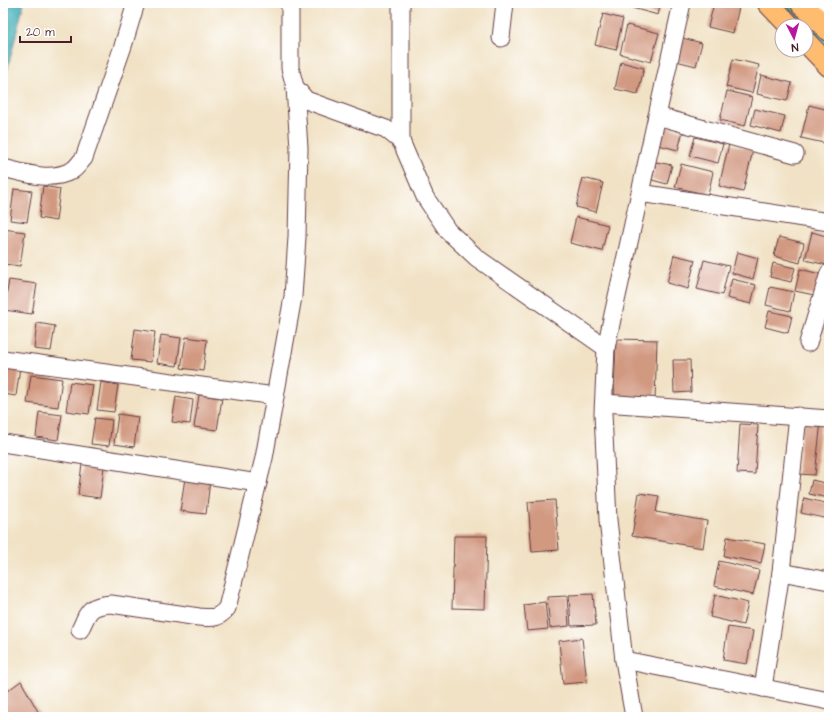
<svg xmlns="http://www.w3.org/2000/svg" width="832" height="720" font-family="'Architects Daughter',sans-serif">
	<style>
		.water { fill: #3aacb5; stroke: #426670 }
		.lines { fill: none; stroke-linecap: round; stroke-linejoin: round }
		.canal { stroke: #3aacb5; stroke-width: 18 }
		.building { fill: #d29981 }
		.minor-casing { stroke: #633c42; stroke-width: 19 }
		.major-casing { stroke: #633c42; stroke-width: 23 }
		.minor { stroke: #fff; stroke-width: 17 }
		.major { stroke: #febc70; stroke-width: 21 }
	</style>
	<rect width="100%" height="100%" fill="#fff"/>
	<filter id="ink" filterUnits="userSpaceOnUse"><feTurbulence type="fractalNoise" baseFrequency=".025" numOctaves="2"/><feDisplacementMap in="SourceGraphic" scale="8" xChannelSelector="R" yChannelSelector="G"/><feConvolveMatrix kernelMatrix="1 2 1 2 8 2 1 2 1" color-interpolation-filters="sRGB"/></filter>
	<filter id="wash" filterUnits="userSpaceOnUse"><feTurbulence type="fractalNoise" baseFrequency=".012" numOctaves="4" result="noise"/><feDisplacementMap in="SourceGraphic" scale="16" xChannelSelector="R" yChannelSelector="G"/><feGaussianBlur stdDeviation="0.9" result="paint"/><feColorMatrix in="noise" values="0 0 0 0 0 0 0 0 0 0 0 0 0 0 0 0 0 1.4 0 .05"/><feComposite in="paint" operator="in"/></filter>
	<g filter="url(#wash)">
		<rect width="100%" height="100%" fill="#f1e2c5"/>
		<!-- water -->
		<path class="water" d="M3 3H24L5 79H3Z"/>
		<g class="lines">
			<!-- canal -->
			<g class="canal">
				<path d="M784 3 806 26"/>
				<path d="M806 26 829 50"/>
			</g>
		</g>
		<g id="blocks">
			<!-- building -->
			<g class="building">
				<path d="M633 3H661L658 15 632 8Z"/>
				<path d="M714 3H740L733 33 708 27Z"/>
				<path d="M603 14 623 19 616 50 595 45Z"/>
				<path d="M627 25 659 33 651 62 620 54Z"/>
				<path d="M678 37 702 43 696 66 672 60Z"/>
				<path d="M733 59 759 65 752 93 726 87Z"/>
				<path d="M621 62 644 68 638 94 615 89Z"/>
				<path d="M761 75 792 83 787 101 757 94Z"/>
				<path d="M727 91 752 97 745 126 720 120Z"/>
				<path d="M809 105 829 110V124L824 143 801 138Z"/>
				<path d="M755 109 785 116 781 133 751 125Z"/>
				<path d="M659 125 683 131 678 150 654 144Z"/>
				<path d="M695 137 723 144 718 163 690 156Z"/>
				<path d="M729 144 753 150 743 192 719 186Z"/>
				<path d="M656 162 672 165 667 184 652 180Z"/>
				<path d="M681 164 713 172 708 195 675 187Z"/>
				<path d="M3 177H8L5 193H3Z"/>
				<path d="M583 178 603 183 596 212 576 207Z"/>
				<path d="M43 186 60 189 56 221 39 218Z"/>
				<path d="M14 189 32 191 27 222 10 220Z"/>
				<path d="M576 217 608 225 602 251 570 243Z"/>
				<path d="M3 229 25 232 20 266 3 264Z"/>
				<path d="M812 232 829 237V257L827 265 805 260Z"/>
				<path d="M779 237 804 243 800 263 774 256Z"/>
				<path d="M737 252 758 258 753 279 732 273Z"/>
				<path d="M674 255 695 260 688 289 667 283Z"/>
				<path d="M704 260 729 266 722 295 697 289Z"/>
				<path d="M773 263 795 268 791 282 770 277Z"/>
				<path d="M800 269 824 275 819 296 795 291Z"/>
				<path d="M732 279 756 285 751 304 727 298Z"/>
				<path d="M9 280 37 284 32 314 4 310Z"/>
				<path d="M770 287 794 292 790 311 766 305Z"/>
				<path d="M769 311 792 316 788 333 765 327Z"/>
				<path d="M37 323 55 326 51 351 34 349Z"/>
				<path d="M135 329 155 332 151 362 131 360Z"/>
				<path d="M161 335 181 338 177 366 157 363Z"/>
				<path d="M186 337 207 340 203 371 181 368Z"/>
				<path d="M616 339 657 340 655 399 614 398Z"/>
				<path d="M673 360H690L691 392 674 393Z"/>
				<path d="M3 365 20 367 16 396 3 394Z"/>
				<path d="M31 375 62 379 58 407 27 403Z"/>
				<path d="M70 382 93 385 89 414 66 411Z"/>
				<path d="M101 382 118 385 114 412 97 410Z"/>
				<path d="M199 395 222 398 217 430 194 427Z"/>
				<path d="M176 397 193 400 190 424 172 422Z"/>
				<path d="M39 412 62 415 58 440 36 437Z"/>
				<path d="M118 414 138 417 134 447 114 444Z"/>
				<path d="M95 418 112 420 109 446 91 444Z"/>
				<path d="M803 419 821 421 815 475 797 474Z"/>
				<path d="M740 424 758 425 755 474 737 473Z"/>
				<path d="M82 464 104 467 100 498 78 495Z"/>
				<path d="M185 478 210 481 206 514 180 511Z"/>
				<path d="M812 480 829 484V498L809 494Z"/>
				<path d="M639 493 659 496 656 512 707 521 703 548 632 536Z"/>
				<path d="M804 498 829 504V519L801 513Z"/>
				<path d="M555 500 559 550 532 552 528 502Z"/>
				<path d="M454 536H487L485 609 452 608Z"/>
				<path d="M727 537 765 544 761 563 724 556Z"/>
				<path d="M719 561 759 570 753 595 714 586Z"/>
				<path d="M593 594 596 625 571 626 569 595Z"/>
				<path d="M715 595 748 603 743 625 710 617Z"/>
				<path d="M567 596 569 626 550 628 547 597Z"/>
				<path d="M545 602 548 629 527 631 524 605Z"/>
				<path d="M728 627 753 631 747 664 723 660Z"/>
				<path d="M582 638 587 682 563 684 559 641Z"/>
				<path d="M21 681 41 717H4L3 716V694Z"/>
			</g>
		</g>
	</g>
	<g filter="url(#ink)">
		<use href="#blocks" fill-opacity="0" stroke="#633c42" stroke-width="1"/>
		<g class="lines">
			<!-- minor casing -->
			<g class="minor-casing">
				<g id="minor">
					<path d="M290 3V68L295 87 306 100 386 129 401 141 425 197 448 231 477 258 606 348"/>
					<path d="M809 11 829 12"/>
					<path d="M501 38 505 3"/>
					<path d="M657 116 795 154"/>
					<path d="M401 141V3"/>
					<path d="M3 168C24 173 50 182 71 171 76 169 80 162 84 158L123 46 136 3"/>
					<path d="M640 193 829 222"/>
					<path d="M808 343 829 273"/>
					<path d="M3 359 275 396"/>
					<path d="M604 403 829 419"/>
					<path d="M3 443 258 483"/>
					<path d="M781 572 798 416"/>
					<path d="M80 630C89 611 88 606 111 604L199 617C213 618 218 619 227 608L264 458 293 297 297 237 299 148 295 87"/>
					<path d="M624 660 829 701"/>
					<path d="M763 688 781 572 829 581"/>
					<path d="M634 717 624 660 608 520 603 413 606 348 612 319 682 3"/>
				</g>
			</g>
			<!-- major casing -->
			<g class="major-casing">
				<g id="major">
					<path d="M768 3 790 26"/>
					<path d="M801 3 829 31"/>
					<path d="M806 42 829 66"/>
				</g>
			</g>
			<!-- minor -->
			<use href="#minor" class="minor"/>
			<!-- major -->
			<use href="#major" class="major"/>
		</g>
	</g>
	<!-- margin -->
	<rect width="832" height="720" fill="none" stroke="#fff" stroke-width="16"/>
	<!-- north arrow -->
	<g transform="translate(794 38) rotate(174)"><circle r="19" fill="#ffffff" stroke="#b7a5aa"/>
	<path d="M0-3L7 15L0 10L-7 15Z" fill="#b5179e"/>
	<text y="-6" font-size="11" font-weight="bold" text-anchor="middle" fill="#4a1f2b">N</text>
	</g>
	<!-- scale -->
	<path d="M20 36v6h51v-6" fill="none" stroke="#4a1f2b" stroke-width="2"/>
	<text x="26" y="36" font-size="12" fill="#4a1f2b" stroke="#ffffff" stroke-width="3" paint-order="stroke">20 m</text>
</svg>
